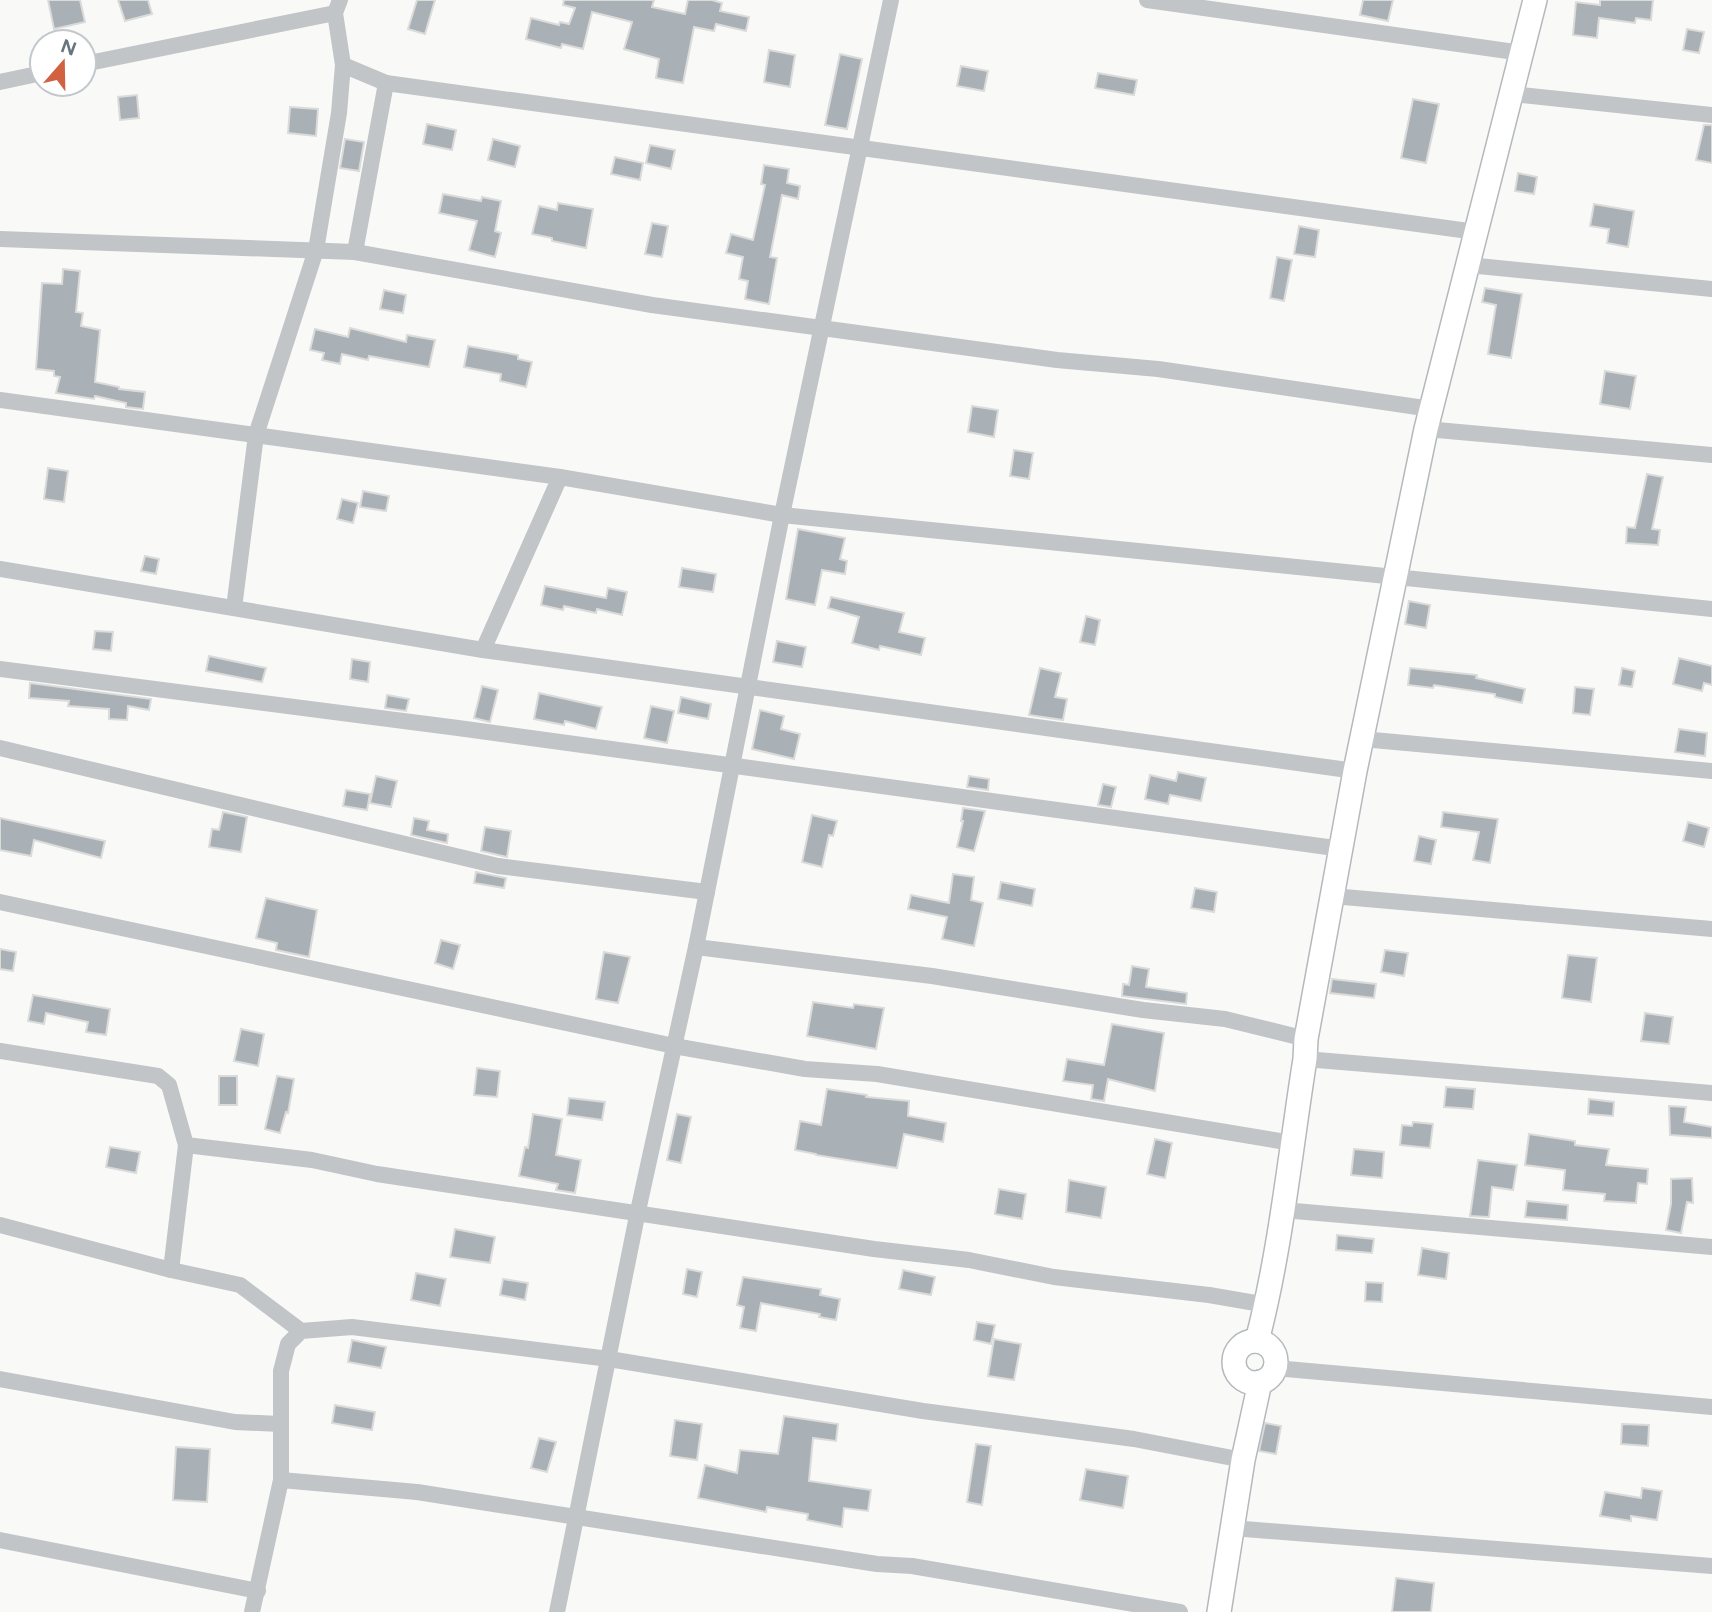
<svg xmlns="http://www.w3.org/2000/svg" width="1712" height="1612" font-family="Figtree,sans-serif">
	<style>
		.building { fill: #a9b0b6; stroke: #dbdbda; stroke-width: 2 }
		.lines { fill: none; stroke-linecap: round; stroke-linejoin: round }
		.secondary-casing { stroke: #b4b9bd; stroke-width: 26 }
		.minor { stroke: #c1c5c8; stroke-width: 16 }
		.secondary { stroke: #fff; stroke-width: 23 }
	</style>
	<rect width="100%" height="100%" fill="#f9f9f7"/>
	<!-- building -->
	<g class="building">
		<path d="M48 0H80L85 22 54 29Z"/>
		<path d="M118 0H148L152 14 125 21Z"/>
		<path d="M417 0H435L425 34 408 29Z"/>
		<path d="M564 0H654L652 7 685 14 688 0H712L722 3 720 11 749 17 746 31 716 24 714 31 694 27 683 83 656 78 659 59 624 49 632 22 592 12 583 49 562 44 561 48 526 39 531 18 559 25 560 22 569 24 575 8 563 5Z"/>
		<path d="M1363 0H1393L1388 21 1360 15Z"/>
		<path d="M1600 0H1653L1651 20 1636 18 1635 23 1599 18 1597 38 1573 35 1576 2 1600 5Z"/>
		<path d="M1687 29 1704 32 1699 53 1683 50Z"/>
		<path d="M769 50 795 55 790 87 764 82Z"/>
		<path d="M840 54 862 59 847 129 825 125Z"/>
		<path d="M961 66 988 71 984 91 957 86Z"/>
		<path d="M1098 73 1137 80 1134 95 1095 88Z"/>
		<path d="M137 95 139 118 120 120 118 97Z"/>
		<path d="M1413 99 1439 104 1426 163 1401 158Z"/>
		<path d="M290 107 318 109 316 136 288 133Z"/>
		<path d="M427 124 456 130 452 150 423 144Z"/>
		<path d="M1704 125H1712V163L1696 160Z"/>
		<path d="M345 139 364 142 359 171 340 168Z"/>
		<path d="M493 139 520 146 515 167 488 160Z"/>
		<path d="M650 145 675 150 671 169 646 163Z"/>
		<path d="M615 157 643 163 640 180 611 174Z"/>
		<path d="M764 165 789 169 787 183 800 186 798 199 782 195 770 257 777 258 769 304 745 299 748 281 739 279 743 257 726 253 731 234 753 240 765 185 761 184Z"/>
		<path d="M1518 173 1537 177 1534 194 1515 191Z"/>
		<path d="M443 194 481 201 482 197 501 201 495 231 501 233 495 257 469 250 477 221 439 213Z"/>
		<path d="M558 203 593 209 586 248 552 241V238L532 234 539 206 557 210Z"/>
		<path d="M1594 204 1634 211 1628 247 1607 243 1609 229 1590 226Z"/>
		<path d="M652 223 668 226 662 257 645 254Z"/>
		<path d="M1299 226 1319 230 1315 257 1294 254Z"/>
		<path d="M1277 257 1292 260 1284 301 1270 298Z"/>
		<path d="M63 269 80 271 76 312 83 313 81 326 100 330 95 382 119 387V389L145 392 143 409 126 407V403L95 396 94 399 56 393 60 377 54 376V371L36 369 42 283 62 284Z"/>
		<path d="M1485 288 1522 294 1511 358 1488 354 1496 305 1482 302Z"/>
		<path d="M384 290 406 295 403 313 380 309Z"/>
		<path d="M350 328 406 342 407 335 435 340 429 367 369 356 368 360 342 354 340 364 322 360 324 353 310 350 315 329 348 337Z"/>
		<path d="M468 346 518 355V359L532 362 526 387 500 381 501 374 464 367Z"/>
		<path d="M1605 371 1636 376 1630 409 1600 404Z"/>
		<path d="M972 406 998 410 994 437 968 432Z"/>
		<path d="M1014 450 1033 453 1029 479 1010 476Z"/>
		<path d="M48 468 68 471 64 502 44 499Z"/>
		<path d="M1647 474 1663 477 1652 529 1660 530 1658 545 1626 543 1627 527 1635 528Z"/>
		<path d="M363 491 389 496 386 511 360 507Z"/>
		<path d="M342 499 358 503 353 523 337 519Z"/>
		<path d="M798 529 845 538 840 559 847 561 845 574 822 570 815 605 786 599Z"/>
		<path d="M145 556 159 559 156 574 141 571Z"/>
		<path d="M682 568 716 574 713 592 679 587Z"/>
		<path d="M545 586 606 598 608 588 627 592 622 615 597 609 596 613 564 606 563 610 541 605Z"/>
		<path d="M831 597 904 613 899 632 925 638 921 655 880 646 879 650 852 643 859 617 828 608Z"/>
		<path d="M1409 601 1430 605 1426 628 1405 624Z"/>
		<path d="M1086 616 1100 620 1095 645 1080 642Z"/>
		<path d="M95 631 113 632 111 651 93 649Z"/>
		<path d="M777 641 806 647 802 667 773 662Z"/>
		<path d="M209 656 266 668 262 682 206 671Z"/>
		<path d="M1679 658 1712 666V685L1704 683 1702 691 1673 684Z"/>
		<path d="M352 659 370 662 368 682 350 679Z"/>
		<path d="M1040 668 1061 673 1055 697 1067 699 1063 720 1029 715Z"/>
		<path d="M1410 668 1477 675 1476 678 1525 689 1522 703 1495 697V694L1434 685 1433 688 1408 685Z"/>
		<path d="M1622 668 1635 671 1632 687 1619 685Z"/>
		<path d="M30 683 151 699 149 710 128 706 127 720 109 719V709L68 706 69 701 29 698Z"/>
		<path d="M482 686 498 690 490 722 474 718Z"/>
		<path d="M1575 687 1594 689 1590 715 1573 713Z"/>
		<path d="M539 693 602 707 596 729 565 721 564 725 534 719Z"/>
		<path d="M387 695 409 699 406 711 385 708Z"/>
		<path d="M681 697 711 704 708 719 678 713Z"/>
		<path d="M651 706 674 711 667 743 644 738Z"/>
		<path d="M760 710 784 716 781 729 800 734 794 759 752 749Z"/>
		<path d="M1679 729 1707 733 1705 756 1675 752Z"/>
		<path d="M1178 772 1206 778 1201 801 1170 795 1168 804 1145 799 1150 775 1176 781Z"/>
		<path d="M376 776 397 781 391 807 370 803Z"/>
		<path d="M969 776 989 779 988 790 967 787Z"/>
		<path d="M1103 784 1116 787 1111 807 1098 805Z"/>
		<path d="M346 790 370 794 367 810 343 806Z"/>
		<path d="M963 808 985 811 974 851 957 847 963 821H961Z"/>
		<path d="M223 812 247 817 241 852 209 847 212 829 219 830Z"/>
		<path d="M1443 812 1498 819 1490 863 1473 860 1479 832 1441 827Z"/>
		<path d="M812 815 837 821 833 836 829 835 822 867 802 862Z"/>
		<path d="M0 818 105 841 101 858 34 840 31 856 0 850Z"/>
		<path d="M414 818 429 821 427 830 448 834 447 843 411 835Z"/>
		<path d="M1688 822 1709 828 1704 847 1683 841Z"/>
		<path d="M485 827 511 831 507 857 481 851Z"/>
		<path d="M1419 836 1436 840 1431 864 1414 861Z"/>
		<path d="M476 872 506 878 504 888 474 883Z"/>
		<path d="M953 874 974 877 971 900 983 903 974 946 942 939 947 917 908 909 911 895 949 903Z"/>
		<path d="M1001 882 1035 889 1032 906 998 899Z"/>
		<path d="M1195 888 1217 892 1214 912 1191 908Z"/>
		<path d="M266 898 317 910 309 957 276 950 277 943 256 938Z"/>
		<path d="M441 940 460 945 453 969 435 963Z"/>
		<path d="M0 949 16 952 13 971 0 969Z"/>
		<path d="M1385 950 1408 953 1404 976 1381 972Z"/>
		<path d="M604 952 630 957 618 1003 596 999Z"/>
		<path d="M1568 955 1597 958 1591 1002 1562 998Z"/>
		<path d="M1132 966 1149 969 1146 987 1187 993 1186 1004 1122 996 1123 984 1129 985Z"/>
		<path d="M1332 979 1376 984 1374 998 1330 993Z"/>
		<path d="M33 995 110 1009 106 1035 86 1032 88 1022 46 1013 44 1024 28 1021Z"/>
		<path d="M813 1002 853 1008 854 1004 884 1008 876 1049 807 1036Z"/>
		<path d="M1645 1013 1673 1017 1669 1044 1641 1041Z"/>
		<path d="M1112 1024 1164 1033 1155 1091 1108 1079 1104 1101 1091 1099 1093 1085 1063 1081 1067 1059 1104 1065Z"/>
		<path d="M241 1029 264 1034 258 1066 234 1061Z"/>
		<path d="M477 1068 500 1071 497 1097 474 1095Z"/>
		<rect x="219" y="1076" width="18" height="29"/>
		<path d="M277 1076 294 1079 288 1113 286 1112 280 1133 265 1129Z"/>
		<path d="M1446 1087 1475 1089 1473 1109 1444 1107Z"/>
		<path d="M827 1089 867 1095 866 1097 909 1101 908 1116 946 1123 943 1142 904 1134 897 1168 816 1155V1154L795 1150 800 1121 821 1125Z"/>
		<path d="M569 1098 605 1102 602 1120 567 1115Z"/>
		<path d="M1589 1099 1614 1102 1613 1116 1588 1114Z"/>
		<path d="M1669 1106 1686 1107 1684 1122 1712 1127V1138L1670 1135Z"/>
		<path d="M533 1114 562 1119 556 1155 581 1160 575 1193 556 1190 558 1184 519 1176 525 1147 528 1148Z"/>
		<path d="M677 1114 691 1117 681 1163 667 1160Z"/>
		<path d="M1413 1122 1433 1124 1430 1148 1400 1145 1402 1125 1412 1126Z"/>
		<path d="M1529 1134 1575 1141V1145L1609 1149 1606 1165 1648 1169 1647 1184 1638 1183 1636 1203 1604 1201 1605 1194 1563 1190 1565 1170 1525 1165Z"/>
		<path d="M1155 1139 1172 1143 1165 1178 1147 1174Z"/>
		<path d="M110 1147 140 1152 136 1173 106 1167Z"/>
		<path d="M1354 1149 1384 1152 1382 1178 1351 1175Z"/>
		<path d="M1478 1160 1517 1165 1513 1190 1492 1187 1489 1217 1470 1216Z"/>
		<path d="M1692 1178 1693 1203 1687 1202 1681 1233 1666 1230 1671 1204V1179Z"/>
		<path d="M1069 1180 1106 1187 1101 1218 1066 1212Z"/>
		<path d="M999 1189 1026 1194 1022 1219 995 1214Z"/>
		<path d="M1527 1201 1568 1205 1567 1220 1525 1217Z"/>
		<path d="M455 1229 495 1237 490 1263 450 1257Z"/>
		<path d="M1337 1235 1374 1239 1372 1253 1336 1250Z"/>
		<path d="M1422 1248 1449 1253 1446 1279 1418 1275Z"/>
		<path d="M687 1269 702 1272 697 1297 683 1294Z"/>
		<path d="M903 1270 935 1277 931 1295 899 1289Z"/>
		<path d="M416 1273 446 1279 440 1306 411 1300Z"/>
		<path d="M743 1277 821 1289 820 1295 840 1299 836 1320 819 1317 820 1314 761 1303 756 1331 740 1328 744 1307 737 1305Z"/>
		<path d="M503 1279 528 1283 525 1300 500 1295Z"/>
		<path d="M1366 1282 1383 1283 1382 1302 1365 1301Z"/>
		<path d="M977 1322 995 1325 991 1344 974 1340Z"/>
		<path d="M994 1339 1021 1344 1014 1380 988 1376Z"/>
		<path d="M352 1340 386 1347 381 1368 348 1362Z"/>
		<path d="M335 1405 375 1412 372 1430 332 1423Z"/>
		<path d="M784 1416 838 1424 836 1441 813 1438 809 1481 871 1490 868 1511 844 1508 842 1527 807 1520 808 1514 767 1507 766 1512 698 1498 705 1465 737 1473 740 1450 778 1454Z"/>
		<path d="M675 1420 702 1424 697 1460 670 1456Z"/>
		<path d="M1265 1423 1281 1426 1276 1454 1259 1451Z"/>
		<path d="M1622 1424 1649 1425 1648 1446 1621 1444Z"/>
		<path d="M539 1438 556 1442 547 1472 531 1468Z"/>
		<path d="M976 1444 991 1446 982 1505 967 1502Z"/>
		<path d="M176 1447 210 1449 207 1502 173 1500Z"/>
		<path d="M1086 1469 1128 1476 1123 1508 1080 1500Z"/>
		<path d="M1642 1488 1662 1491 1657 1520 1631 1516V1521L1600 1516 1605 1492 1641 1498Z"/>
		<path d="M1396 1578 1434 1583 1431 1612H1392Z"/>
	</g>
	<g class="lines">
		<!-- secondary casing -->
		<g class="secondary-casing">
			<g id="secondary">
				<path d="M1257 1341C1281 1249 1290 1153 1305 1059L1306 1039 1355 771 1426 429 1535 0"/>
				<circle cx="1255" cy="1362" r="21"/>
				<path d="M1219 1612 1243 1460 1260 1382"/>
			</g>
		</g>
		<!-- minor -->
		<g class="minor">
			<path d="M1147 0 1522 53"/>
			<path d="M84 64 335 13"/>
			<path d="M343 65 386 83 355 252 652 305 1057 360 1158 369 1431 409"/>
			<path d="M0 82 42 73"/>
			<path d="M386 83 1476 232"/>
			<path d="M1512 94 1712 115"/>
			<path d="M0 239 355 252"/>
			<path d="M1468 265 1712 289"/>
			<path d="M0 400 560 477 483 650 0 569"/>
			<path d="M1426 429 1712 455"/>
			<path d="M560 477 782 515 1712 609"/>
			<path d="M234 608 256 435 316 250 339 113 343 65 335 13 340 0"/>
			<path d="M483 650 1355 771"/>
			<path d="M0 669 458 728 1342 849"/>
			<path d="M1362 739 1712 771"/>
			<path d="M0 748 498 866 707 892"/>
			<path d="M1332 896 1712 929"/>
			<path d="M0 902 674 1046 805 1069 877 1074 1292 1143"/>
			<path d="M696 947 932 976 1143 1010 1225 1019 1306 1039"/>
			<path d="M0 1051 158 1076 169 1085 186 1145 312 1160 377 1174 874 1249 969 1260 1054 1277 1209 1295 1267 1305"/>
			<path d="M1305 1059 1712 1093"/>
			<path d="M1283 1210 1712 1247"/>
			<path d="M0 1225 171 1270 240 1285 301 1331"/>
			<path d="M171 1270 186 1145"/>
			<path d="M1275 1368 1712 1407"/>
			<path d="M0 1379 235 1422 280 1424"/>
			<path d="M281 1480 417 1492 877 1564 912 1566 1180 1612"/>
			<path d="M1232 1528 1712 1566"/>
			<path d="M0 1540 258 1591"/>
			<path d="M252 1612 281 1480V1371L288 1344 301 1331 352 1327 609 1359 923 1411 1134 1439 1243 1460"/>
			<path d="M557 1612 638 1211 696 947 782 515 891 0"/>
		</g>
		<!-- secondary -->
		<use href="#secondary" class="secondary"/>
	</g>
	<!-- north arrow -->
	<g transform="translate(63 63) rotate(20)"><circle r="33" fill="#ffffff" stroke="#c2c8cc" stroke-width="2"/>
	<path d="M0-5L12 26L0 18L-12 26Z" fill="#d06241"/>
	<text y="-10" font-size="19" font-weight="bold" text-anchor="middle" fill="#67757f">N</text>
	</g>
</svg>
